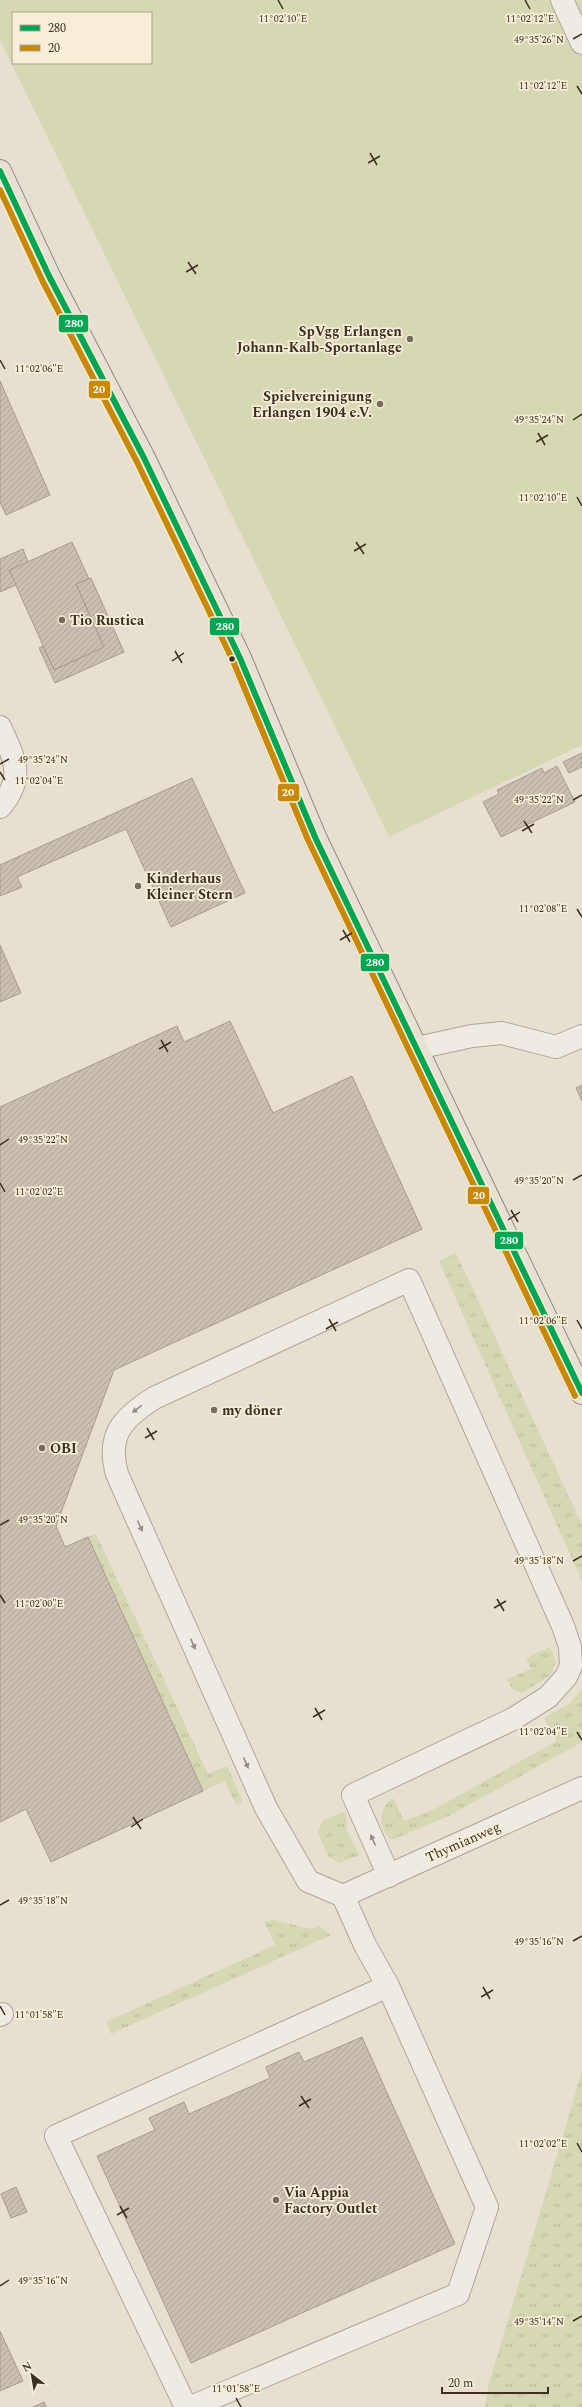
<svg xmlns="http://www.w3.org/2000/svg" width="582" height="2407" font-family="Spectral,serif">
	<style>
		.grass { fill: url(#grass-tufts) }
		.garden { fill: #d6d7b3; fill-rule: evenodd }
		.building { fill: url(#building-hatch); stroke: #a89c90 }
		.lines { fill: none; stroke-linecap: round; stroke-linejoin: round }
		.minor-casing { stroke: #ada599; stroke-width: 24 }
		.major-casing { stroke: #928b80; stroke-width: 24 }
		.minor { stroke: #efebe3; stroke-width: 22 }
		.major { stroke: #e6e1d4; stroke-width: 22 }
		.bus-1-casing { stroke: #f7eed8; stroke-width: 9 }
		.bus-2-casing { stroke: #f7eed8; stroke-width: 9 }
		.bus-1 { stroke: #00a651; stroke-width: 6 }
		.bus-2 { stroke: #c88808; stroke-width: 6 }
		.oneway { fill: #968c82 }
		.ticks { fill: none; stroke: #3d2e20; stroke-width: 1.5 }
		.poi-dot { fill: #786c5e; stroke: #f7eed8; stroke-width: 1.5 }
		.bus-dot { fill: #3d2e20; stroke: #f7eed8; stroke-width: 1.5 }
		.labels { text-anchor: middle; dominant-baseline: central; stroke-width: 3.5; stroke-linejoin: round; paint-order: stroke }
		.poi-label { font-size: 14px; font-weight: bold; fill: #3d2e20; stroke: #f7eed8; text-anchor: start }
		.street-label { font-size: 14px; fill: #3d2e20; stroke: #f7eed8 }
		.ticks-label { font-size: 10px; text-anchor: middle; fill: #3d2e20; stroke: #f7eed8; stroke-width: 3.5; stroke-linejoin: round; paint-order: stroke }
		.line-badge { stroke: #f7eed8; stroke-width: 1.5 }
		.badge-label { font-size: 11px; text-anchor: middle; font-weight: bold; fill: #fff }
	</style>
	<defs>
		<pattern id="grass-tufts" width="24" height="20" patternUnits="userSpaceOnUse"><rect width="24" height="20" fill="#d6d7b3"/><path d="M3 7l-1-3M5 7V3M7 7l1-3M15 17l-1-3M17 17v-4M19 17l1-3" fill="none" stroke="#b9b99a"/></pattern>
		<pattern id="building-hatch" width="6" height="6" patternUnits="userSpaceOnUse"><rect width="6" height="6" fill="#cbbfb2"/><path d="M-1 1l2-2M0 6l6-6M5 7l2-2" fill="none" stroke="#afa499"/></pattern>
	</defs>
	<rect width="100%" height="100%" fill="#e7e0d1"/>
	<!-- grass -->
	<g class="grass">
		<path d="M456 1253 582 1525V1581L439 1261Z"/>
		<path d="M96 1534 208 1774 227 1766 243 1802 236 1805 225 1781 203 1791 88 1537Z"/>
		<path d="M550 1647 556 1662 550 1676 522 1693 512 1689 507 1679 531 1669 526 1658Z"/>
		<path d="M582 1689V1742L451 1815 392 1840C378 1829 377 1808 393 1798L404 1821 435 1809 557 1741 544 1718 570 1703Z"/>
		<path d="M343 1812 346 1814 347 1830 359 1855 339 1863 329 1857 318 1833 322 1821Z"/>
		<path d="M274 1920 312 1929 319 1926 331 1935 111 2034 106 2022 275 1945 264 1921Z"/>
		<path d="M582 2071V2407H485L488 2387Z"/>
	</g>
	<!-- garden -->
	<path class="garden" d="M0 0H582V745L389 837 0 40ZM13 13H151V63H13Z"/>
	<!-- building -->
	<g class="building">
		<path d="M0 381 50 495 6 515 0 502Z"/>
		<path d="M72 542 89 579 76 584 104 647 54 670 9 570Z"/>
		<path d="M23 549 28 562 9 570 16 585 0 592V559Z"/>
		<path d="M91 578 124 652 55 683 39 648 43 646 54 670 104 647 76 584Z"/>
		<path d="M582 753V767L569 773 563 762Z"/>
		<path d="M557 766 575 802 501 837 483 802 499 794 497 790 542 768 544 773Z"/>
		<path d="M192 778 245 893 171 927 126 829 17 877 22 887 0 896V865Z"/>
		<path d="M0 945 21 993 0 1002Z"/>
		<path d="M230 1021 273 1113 352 1076 422 1229 114 1370 56 1526 65 1547 88 1537 203 1791 51 1862 26 1809 0 1822V1107L177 1026 184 1042Z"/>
		<path d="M582 1085V1101L576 1088Z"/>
		<path d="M362 2037 455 2244 191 2363 97 2156 155 2130 149 2118 184 2102 189 2114 270 2078 266 2067 299 2052 304 2062Z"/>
		<path d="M16 2187 27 2212 11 2218 1 2194Z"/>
		<path d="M0 2331 23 2381 0 2391Z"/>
		<path d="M44 2402 46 2407H33Z"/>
	</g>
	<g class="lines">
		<!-- minor casing -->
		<g class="minor-casing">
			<g id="minor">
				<path d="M562 0 582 43"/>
				<path d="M0 727C14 758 26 777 0 807"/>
				<path d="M417 1048 472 1036 502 1033 556 1047 582 1036"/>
				<path d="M343 1896 582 1788"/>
				<path d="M0 2015 2 2014"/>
				<path d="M186 2407 56 2136 388 1986"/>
				<path d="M191 2407 458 2294 487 2207 388 1986 365 1945 343 1896 308 1881 266 1808 117 1474C106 1435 123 1418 154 1398L409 1280 563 1626 570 1647 571 1666 566 1677 548 1697 513 1719 353 1795 389 1876"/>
			</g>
		</g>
		<!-- major casing -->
		<g class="major-casing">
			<path id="major" d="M0 171 49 276 144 458 240 658 315 837 582 1393"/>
		</g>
		<!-- minor -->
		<use href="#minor" class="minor"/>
		<!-- major -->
		<use href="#major" class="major"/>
		<!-- bus-1 casing -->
		<g class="bus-1-casing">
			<path id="bus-1" d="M0 171 49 276 144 458 240 658 315 837 582 1393"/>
		</g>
		<!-- bus-2 casing -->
		<g class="bus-2-casing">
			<path id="bus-2" d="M0 190 42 280 137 462 233 661 308 840 575 1396"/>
		</g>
		<!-- bus-1 -->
		<use href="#bus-1" class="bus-1"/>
		<!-- bus-2 -->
		<use href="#bus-2" class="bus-2"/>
	</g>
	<!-- one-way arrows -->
	<defs><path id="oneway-solid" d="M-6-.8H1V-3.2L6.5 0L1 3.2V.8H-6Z"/></defs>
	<g class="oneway">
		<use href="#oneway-solid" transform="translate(137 1409) rotate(143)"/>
		<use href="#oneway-solid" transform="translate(140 1526) rotate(66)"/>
		<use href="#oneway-solid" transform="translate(193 1644) rotate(66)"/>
		<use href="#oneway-solid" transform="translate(246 1763) rotate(66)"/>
		<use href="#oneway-solid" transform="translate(373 1840) rotate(-114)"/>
	</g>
	<!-- ticks -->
	<path class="ticks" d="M278 0 283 9M525 0 530 9M573 39 582 34M577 86 582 94M370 153 377 165M368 163 380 156M188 262 196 274M186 272 198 265M0 360 5 369M573 420 582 414M538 433 545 445M536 442 548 435M577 497 582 506M356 542 364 554M354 551 366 544M175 651 182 663M172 661 184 653M0 764 9 759M0 772 5 780M573 800 582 795M524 821 532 833M522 831 534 824M577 909 582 917M343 930 350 942M340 940 352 933M161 1040 168 1052M159 1049 171 1042M0 1145 9 1139M573 1180 582 1175M0 1183 5 1192M511 1210 518 1222M508 1220 520 1212M329 1319 336 1331M577 1320 582 1329M326 1329 338 1322M147 1428 154 1440M145 1438 157 1431M0 1525 9 1520M573 1561 582 1556M0 1595 5 1603M497 1599 504 1611M494 1608 506 1601M315 1708 322 1720M313 1717 325 1710M577 1732 582 1740M133 1817 141 1829M131 1827 143 1819M0 1905 9 1900M573 1941 582 1936M483 1987 490 1999M481 1997 493 1990M0 2006 5 2015M301 2096 309 2108M299 2106 311 2099M577 2143 582 2152M120 2206 127 2218M117 2215 129 2208M0 2286 9 2280M573 2321 582 2316M236 2398 241 2407"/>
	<!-- markers -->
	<g class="poi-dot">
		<circle cx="410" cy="339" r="4"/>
		<circle cx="380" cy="404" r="4"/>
		<circle cx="62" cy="620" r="4"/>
		<circle cx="138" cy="886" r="4"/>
		<circle cx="214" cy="1410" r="4"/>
		<circle cx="42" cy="1448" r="4"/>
		<circle cx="276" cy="2200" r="4"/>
	</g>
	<circle class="bus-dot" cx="232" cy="659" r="3.5"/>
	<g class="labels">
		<!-- poi labels -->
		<g class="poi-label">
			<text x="402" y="331" text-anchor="end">SpVgg Erlangen<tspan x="402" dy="16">Johann-Kalb-Sportanlage</tspan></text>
			<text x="372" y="396" text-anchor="end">Spielvereinigung<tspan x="372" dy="16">Erlangen 1904 e.V.</tspan></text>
			<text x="70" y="620">Tio Rustica</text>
			<text x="146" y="878">Kinderhaus<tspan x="146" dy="16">Kleiner Stern</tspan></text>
			<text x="222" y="1410">my döner</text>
			<text x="50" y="1448">OBI</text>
			<text x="284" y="2192">Via Appia<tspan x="284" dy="16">Factory Outlet</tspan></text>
		</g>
		<!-- street labels -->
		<g class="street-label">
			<text transform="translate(463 1842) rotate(-24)">Thymianweg</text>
		</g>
	</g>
	<g class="ticks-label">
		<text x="283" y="22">11°02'10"E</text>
		<text x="530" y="22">11°02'12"E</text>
		<text x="539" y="43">49°35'26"N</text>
		<text x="543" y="89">11°02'12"E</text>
		<text x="39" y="372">11°02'06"E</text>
		<text x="539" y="423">49°35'24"N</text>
		<text x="543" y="501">11°02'10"E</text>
		<text x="43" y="763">49°35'24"N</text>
		<text x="39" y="784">11°02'04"E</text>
		<text x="539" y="803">49°35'22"N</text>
		<text x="543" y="912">11°02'08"E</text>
		<text x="43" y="1143">49°35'22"N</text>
		<text x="539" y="1184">49°35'20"N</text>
		<text x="39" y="1195">11°02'02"E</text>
		<text x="543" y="1324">11°02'06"E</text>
		<text x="43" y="1523">49°35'20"N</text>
		<text x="539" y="1564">49°35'18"N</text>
		<text x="39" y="1607">11°02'00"E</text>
		<text x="543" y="1735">11°02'04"E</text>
		<text x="43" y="1904">49°35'18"N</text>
		<text x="539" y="1945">49°35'16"N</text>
		<text x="39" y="2018">11°01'58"E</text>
		<text x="543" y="2147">11°02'02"E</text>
		<text x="43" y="2284">49°35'16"N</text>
		<text x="539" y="2325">49°35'14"N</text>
		<text x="236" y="2392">11°01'58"E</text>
	</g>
	<g class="line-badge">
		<rect x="58" y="314" width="31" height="19" rx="4" fill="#00a651"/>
		<rect x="88" y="380" width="23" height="19" rx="4" fill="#c88808"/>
		<rect x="209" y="617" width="31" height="19" rx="4" fill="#00a651"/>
		<rect x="277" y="783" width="23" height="19" rx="4" fill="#c88808"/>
		<rect x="360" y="953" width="30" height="19" rx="4" fill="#00a651"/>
		<rect x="467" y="1186" width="23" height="19" rx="4" fill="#c88808"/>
		<rect x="494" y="1231" width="30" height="19" rx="4" fill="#00a651"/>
	</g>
	<g class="badge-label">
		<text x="74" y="327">280</text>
		<text x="99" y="393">20</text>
		<text x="225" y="630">280</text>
		<text x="288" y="796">20</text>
		<text x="375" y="966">280</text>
		<text x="479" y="1199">20</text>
		<text x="509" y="1244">280</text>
	</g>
	<!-- legend -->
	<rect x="12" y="12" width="140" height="52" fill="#f7eed8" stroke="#ada18e"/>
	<rect x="20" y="25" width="20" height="6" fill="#00a651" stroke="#ada18e"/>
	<text x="48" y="32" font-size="12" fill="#3d2e20">280</text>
	<rect x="20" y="45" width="20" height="6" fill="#c88808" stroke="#ada18e"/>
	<text x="48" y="52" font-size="12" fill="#3d2e20">20</text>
	<!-- north arrow -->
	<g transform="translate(32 2375) rotate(329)" stroke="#f7eed8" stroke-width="3" paint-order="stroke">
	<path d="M0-3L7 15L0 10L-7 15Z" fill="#3d2e20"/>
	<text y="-6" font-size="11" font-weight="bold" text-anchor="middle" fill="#3d2e20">N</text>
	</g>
	<!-- scale -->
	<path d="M442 2387v6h106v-6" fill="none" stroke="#3d2e20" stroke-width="2"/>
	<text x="448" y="2387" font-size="12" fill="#3d2e20" stroke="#f7eed8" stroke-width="3" paint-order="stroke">20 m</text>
</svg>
